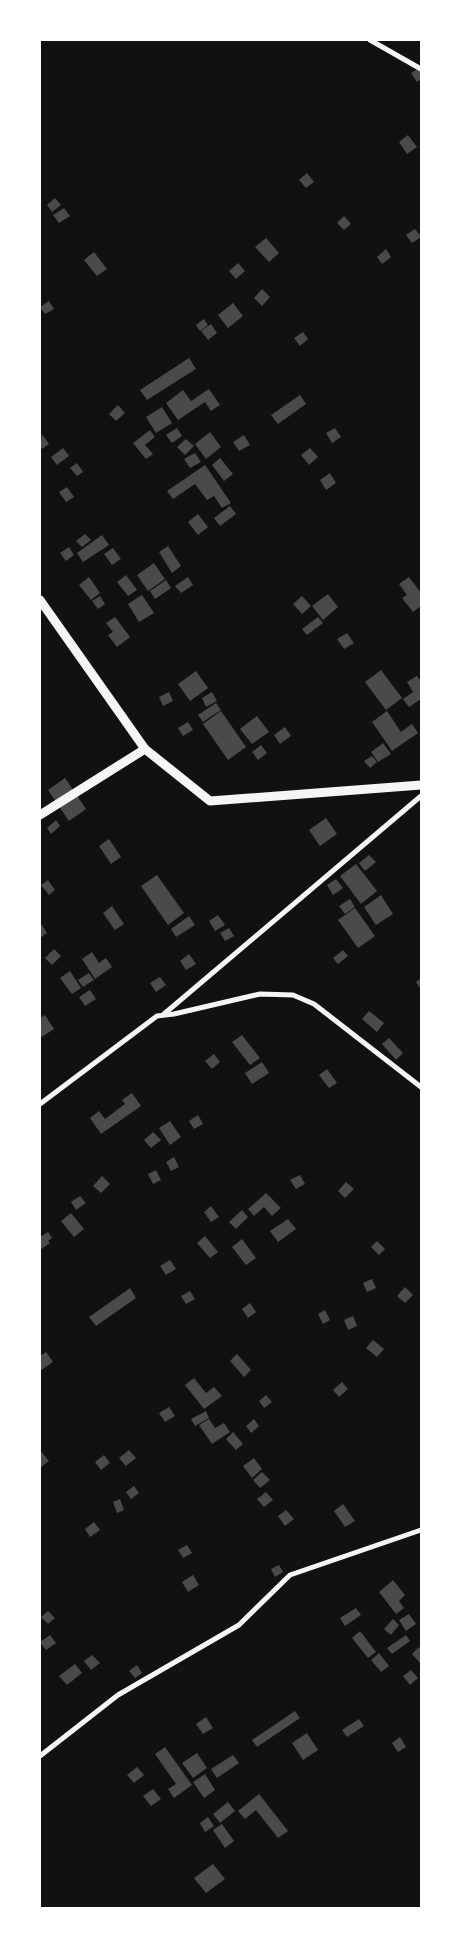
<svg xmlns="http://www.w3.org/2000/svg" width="461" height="1948" font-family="'Nunito Sans',sans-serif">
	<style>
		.building { fill: #4a4a4a }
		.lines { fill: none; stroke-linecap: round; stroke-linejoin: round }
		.minor { stroke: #f5f5f5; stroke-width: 5 }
		.tertiary { stroke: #f5f5f5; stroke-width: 9 }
	</style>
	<rect width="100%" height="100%" fill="#111"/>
	<!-- building -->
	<g class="building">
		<path d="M421 67V79L417 82 411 73Z"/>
		<path d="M408 135 417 147 407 154 399 142Z"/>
		<path d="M307 173 314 182 306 188 299 180Z"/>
		<path d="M55 198 61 205 52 212 47 205Z"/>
		<path d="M64 208 70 216 59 223 53 215Z"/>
		<path d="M344 216 351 224 344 230 337 223Z"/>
		<path d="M415 229 421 237 412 243 406 235Z"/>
		<path d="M266 238 279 253 269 262 255 247Z"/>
		<path d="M386 249 391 257 382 264 377 257Z"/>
		<path d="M94 252 107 269 97 276 84 260Z"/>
		<path d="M238 263 245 271 236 279 229 271Z"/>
		<path d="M262 289 270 297 262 306 254 298Z"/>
		<path d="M49 301 54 309 45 314 40 307Z"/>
		<path d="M233 303 243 316 228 328 218 315Z"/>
		<path d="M204 319 208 325 200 331 196 325Z"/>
		<path d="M211 324 217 333 208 340 201 331Z"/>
		<path d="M303 332 308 339 300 346 294 338Z"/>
		<path d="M189 358 196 369 147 400 140 390Z"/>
		<path d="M209 389 220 405 211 411 205 402 178 420 166 403 183 390 191 401Z"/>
		<path d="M300 395 306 404 278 424 271 415Z"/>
		<path d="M118 405 125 413 116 421 109 414Z"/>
		<path d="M162 407 172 423 156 433 146 417Z"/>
		<path d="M177 428 182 436 172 443 166 435Z"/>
		<path d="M335 428 341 437 332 443 326 433Z"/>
		<path d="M150 430 155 437 145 445 153 454 146 459 133 443Z"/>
		<path d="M210 432 221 447 206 459 195 444Z"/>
		<path d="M42 434 49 444 42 449 40 446Z"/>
		<path d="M244 435 250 445 239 451 233 442Z"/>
		<path d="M186 439 194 446 185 455 177 447Z"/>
		<path d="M63 448 69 456 57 465 51 457Z"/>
		<path d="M310 448 318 457 309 465 301 455Z"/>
		<path d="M195 453 201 462 190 468 184 459Z"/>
		<path d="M220 458 233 474 224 481 212 465Z"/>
		<path d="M77 463 83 472 77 476 70 468Z"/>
		<path d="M205 465 231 503 222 508 214 496 207 500 195 484 173 499 167 491Z"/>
		<path d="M330 473 336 483 326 490 320 480Z"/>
		<path d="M67 487 74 497 66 502 59 492Z"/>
		<path d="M230 506 236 514 220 526 214 518Z"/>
		<path d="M198 514 208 527 198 535 188 522Z"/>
		<path d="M85 534 91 540 82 547 76 541Z"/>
		<path d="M102 535 109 545 83 562 77 553Z"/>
		<path d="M168 546 181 566 172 573 159 552Z"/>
		<path d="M69 547 74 555 66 561 60 553Z"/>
		<path d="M113 548 121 559 112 565 104 554Z"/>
		<path d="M154 563 165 579 148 591 137 575Z"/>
		<path d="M126 575 137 590 128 596 117 582Z"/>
		<path d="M89 577 100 593 91 600 79 585Z"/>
		<path d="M188 577 193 585 181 593 175 586Z"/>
		<path d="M409 577 421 593V606L413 612 402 598 407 595 399 584Z"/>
		<path d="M166 580 171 588 155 599 150 591Z"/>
		<path d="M328 594 338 607 323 620 312 606Z"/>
		<path d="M142 595 154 613 139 622 128 604Z"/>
		<path d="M100 596 105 604 98 609 92 601Z"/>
		<path d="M302 596 311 606 302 614 293 604Z"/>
		<path d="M115 617 130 637 117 647 108 635 113 632 106 623Z"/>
		<path d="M318 617 323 623 307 635 302 629Z"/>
		<path d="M347 633 354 643 344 649 337 639Z"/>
		<path d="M381 670 402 698 386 710 365 682Z"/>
		<path d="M196 671 208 688 190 701 178 684Z"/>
		<path d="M417 676 421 681V699L409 707 403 699 413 692 407 682Z"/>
		<path d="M169 692 173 701 163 706 159 697Z"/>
		<path d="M212 692 217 701 206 707 202 698Z"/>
		<path d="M216 703 221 710 203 722 198 715Z"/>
		<path d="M221 711 246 747 228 760 203 724Z"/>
		<path d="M387 711 401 732 412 724 418 733 392 751 372 722Z"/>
		<path d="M257 716 269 732 252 744 240 729Z"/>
		<path d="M188 722 193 730 183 736 178 728Z"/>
		<path d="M285 727 291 736 280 744 274 735Z"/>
		<path d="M383 743 391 754 378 762 371 752Z"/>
		<path d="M261 745 267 753 258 760 252 752Z"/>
		<path d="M372 756 377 762 370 768 364 761Z"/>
		<path d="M65 778 86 809 69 821 48 790Z"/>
		<path d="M326 818 337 834 320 846 309 830Z"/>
		<path d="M56 820 60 826 51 834 47 828Z"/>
		<path d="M109 839 121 857 111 864 99 846Z"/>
		<path d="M369 855 376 862 365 871 359 863Z"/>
		<path d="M356 864 377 891 361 904 340 876Z"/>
		<path d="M157 875 184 913 168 925 141 886Z"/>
		<path d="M336 879 343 888 333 895 327 885Z"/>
		<path d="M48 880 55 890 49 895 41 885Z"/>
		<path d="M381 895 393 914 376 925 364 907Z"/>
		<path d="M350 899 355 907 345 914 339 906Z"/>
		<path d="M112 906 124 924 115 930 103 913Z"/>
		<path d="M355 908 375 936 358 948 338 920Z"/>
		<path d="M218 915 225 925 215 931 209 921Z"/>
		<path d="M189 916 195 925 176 937 171 929Z"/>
		<path d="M42 925 47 933 40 938V926Z"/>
		<path d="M229 928 234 936 225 941 220 933Z"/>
		<path d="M54 949 61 956 52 965 45 958Z"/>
		<path d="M343 950 348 956 338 964 333 958Z"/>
		<path d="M92 952 99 963 106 958 112 967 95 979 82 959Z"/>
		<path d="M189 954 196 964 186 970 180 961Z"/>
		<path d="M70 971 81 988 72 994 60 978Z"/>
		<path d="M89 973 94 980 83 987 78 980Z"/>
		<path d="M160 977 166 985 156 992 150 983Z"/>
		<path d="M421 978V989L416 982Z"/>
		<path d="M90 990 96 999 85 1006 79 997Z"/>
		<path d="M369 1011 384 1023 377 1032 362 1019Z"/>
		<path d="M45 1015 54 1029 40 1038V1018Z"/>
		<path d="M242 1035 260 1058 250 1065 232 1042Z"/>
		<path d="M389 1038 403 1053 396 1060 382 1044Z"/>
		<path d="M214 1054 220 1062 212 1069 205 1061Z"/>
		<path d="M262 1062 269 1073 252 1084 245 1073Z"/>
		<path d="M327 1069 337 1083 329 1088 319 1075Z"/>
		<path d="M132 1093 141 1106 101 1134 90 1118 99 1111 105 1119 125 1104 122 1100Z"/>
		<path d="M198 1115 203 1124 194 1129 189 1121Z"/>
		<path d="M170 1121 181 1137 170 1145 159 1128Z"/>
		<path d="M153 1132 161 1140 151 1148 144 1140Z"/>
		<path d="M174 1157 179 1167 171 1171 166 1162Z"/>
		<path d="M156 1170 161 1180 153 1184 148 1174Z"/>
		<path d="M300 1175 305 1184 296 1189 290 1180Z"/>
		<path d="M102 1176 110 1184 101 1193 93 1186Z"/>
		<path d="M346 1182 354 1189 345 1198 338 1191Z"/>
		<path d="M266 1193 281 1208 272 1216 264 1207 254 1216 248 1209Z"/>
		<path d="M80 1196 86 1203 76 1210 71 1202Z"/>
		<path d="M211 1206 219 1217 211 1222 204 1212Z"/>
		<path d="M242 1210 248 1217 236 1229 229 1222Z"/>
		<path d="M71 1213 84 1229 74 1237 61 1221Z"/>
		<path d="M288 1219 296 1229 278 1242 270 1231Z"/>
		<path d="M48 1232 52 1238 48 1241 50 1243 40 1250V1237Z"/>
		<path d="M205 1236 218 1252 210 1258 197 1243Z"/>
		<path d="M242 1239 256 1258 246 1265 232 1247Z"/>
		<path d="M377 1241 385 1249 379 1255 371 1247Z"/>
		<path d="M170 1260 176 1269 166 1275 160 1266Z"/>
		<path d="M372 1279 376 1288 367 1292 363 1283Z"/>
		<path d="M405 1287 413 1295 405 1303 397 1296Z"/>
		<path d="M130 1288 136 1298 96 1326 89 1317Z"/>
		<path d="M190 1291 195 1299 186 1304 181 1296Z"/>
		<path d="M250 1303 256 1312 248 1318 242 1309Z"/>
		<path d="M325 1310 330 1320 323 1324 318 1314Z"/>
		<path d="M353 1316 357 1326 348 1330 344 1320Z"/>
		<path d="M373 1340 384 1349 377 1357 366 1348Z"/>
		<path d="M46 1352 53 1362 40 1371V1356Z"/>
		<path d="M237 1354 251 1370 244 1377 230 1361Z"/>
		<path d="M194 1378 206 1393 214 1387 222 1396 204 1409 185 1385Z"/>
		<path d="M342 1382 348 1389 339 1397 333 1390Z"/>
		<path d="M266 1395 272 1402 264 1408 259 1401Z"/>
		<path d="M169 1407 175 1416 165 1422 159 1413Z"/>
		<path d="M206 1411 209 1418 195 1426 191 1419Z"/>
		<path d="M209 1419 215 1428 224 1423 230 1432 212 1444 199 1425Z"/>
		<path d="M254 1419 259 1426 251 1433 246 1426Z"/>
		<path d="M233 1432 243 1444 236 1450 226 1439Z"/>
		<path d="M40 1450 49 1461 40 1468Z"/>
		<path d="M129 1450 136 1458 126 1466 119 1458Z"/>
		<path d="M104 1455 110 1463 101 1470 95 1462Z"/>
		<path d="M254 1458 262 1469 252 1478 243 1466Z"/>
		<path d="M262 1472 270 1480 260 1488 253 1480Z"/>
		<path d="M134 1486 139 1493 131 1499 126 1492Z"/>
		<path d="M266 1492 273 1500 264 1507 257 1499Z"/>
		<path d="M120 1499 124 1510 117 1513 113 1502Z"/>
		<path d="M343 1504 355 1521 345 1527 334 1511Z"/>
		<path d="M286 1510 294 1519 285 1526 278 1516Z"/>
		<path d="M94 1522 100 1530 90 1537 85 1529Z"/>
		<path d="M187 1545 192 1553 183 1558 178 1550Z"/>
		<path d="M279 1565 283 1572 275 1577 271 1569Z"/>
		<path d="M193 1575 199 1585 188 1592 182 1582Z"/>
		<path d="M393 1580 405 1595 399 1601 404 1608 396 1614 379 1592Z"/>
		<path d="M356 1608 361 1615 345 1626 340 1618Z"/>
		<path d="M48 1611 55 1618 48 1624 41 1617Z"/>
		<path d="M409 1614 416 1624 406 1631 399 1620Z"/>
		<path d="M393 1619 399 1625 391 1635 384 1629Z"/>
		<path d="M360 1631 376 1652 368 1658 352 1638Z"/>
		<path d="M50 1635 56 1643 46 1650 40 1642Z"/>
		<path d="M406 1635 410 1641 392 1654 387 1648Z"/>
		<path d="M419 1647 421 1650V1664L412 1654Z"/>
		<path d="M379 1653 389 1666 381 1672 371 1660Z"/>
		<path d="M92 1655 100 1663 91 1670 84 1661Z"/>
		<path d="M75 1664 82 1673 67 1685 59 1676Z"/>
		<path d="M137 1665 142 1673 135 1678 129 1671Z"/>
		<path d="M411 1670 418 1678 410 1685 403 1676Z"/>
		<path d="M295 1711 300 1718 257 1747 252 1740Z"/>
		<path d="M206 1717 213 1728 203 1734 196 1724Z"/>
		<path d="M359 1719 364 1726 347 1737 342 1730Z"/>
		<path d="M307 1733 318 1750 303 1760 292 1743Z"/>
		<path d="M400 1737 406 1747 398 1752 392 1743Z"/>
		<path d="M165 1747 192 1785 174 1798 168 1789 176 1784 155 1754Z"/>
		<path d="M197 1753 207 1768 193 1778 182 1763Z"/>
		<path d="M233 1755 239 1763 217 1778 211 1769Z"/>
		<path d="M137 1767 144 1775 134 1783 127 1775Z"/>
		<path d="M205 1774 215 1790 204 1798 193 1782Z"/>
		<path d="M153 1789 161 1799 151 1806 143 1796Z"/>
		<path d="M259 1794 288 1831 278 1838 256 1810 245 1819 238 1811Z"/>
		<path d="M228 1802 235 1811 220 1823 213 1814Z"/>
		<path d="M208 1817 214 1826 205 1832 200 1823Z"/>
		<path d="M222 1824 234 1841 225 1848 213 1830Z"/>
		<path d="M213 1864 225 1879 206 1893 194 1878Z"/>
	</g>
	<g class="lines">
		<!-- minor -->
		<g class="minor">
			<path d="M370 40 421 69"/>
			<path d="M164 1014 421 796"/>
			<path d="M40 1104 157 1016 174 1014 260 994 293 995 314 1004 421 1087"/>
			<path d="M40 1756 118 1695 239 1625 290 1575 421 1530"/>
		</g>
		<!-- tertiary -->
		<g class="tertiary">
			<path d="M40 600 145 749 210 801 421 785"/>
			<path d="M40 815 145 749"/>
		</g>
	</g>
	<!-- border -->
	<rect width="461" height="1948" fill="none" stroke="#ffffff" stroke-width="82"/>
</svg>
